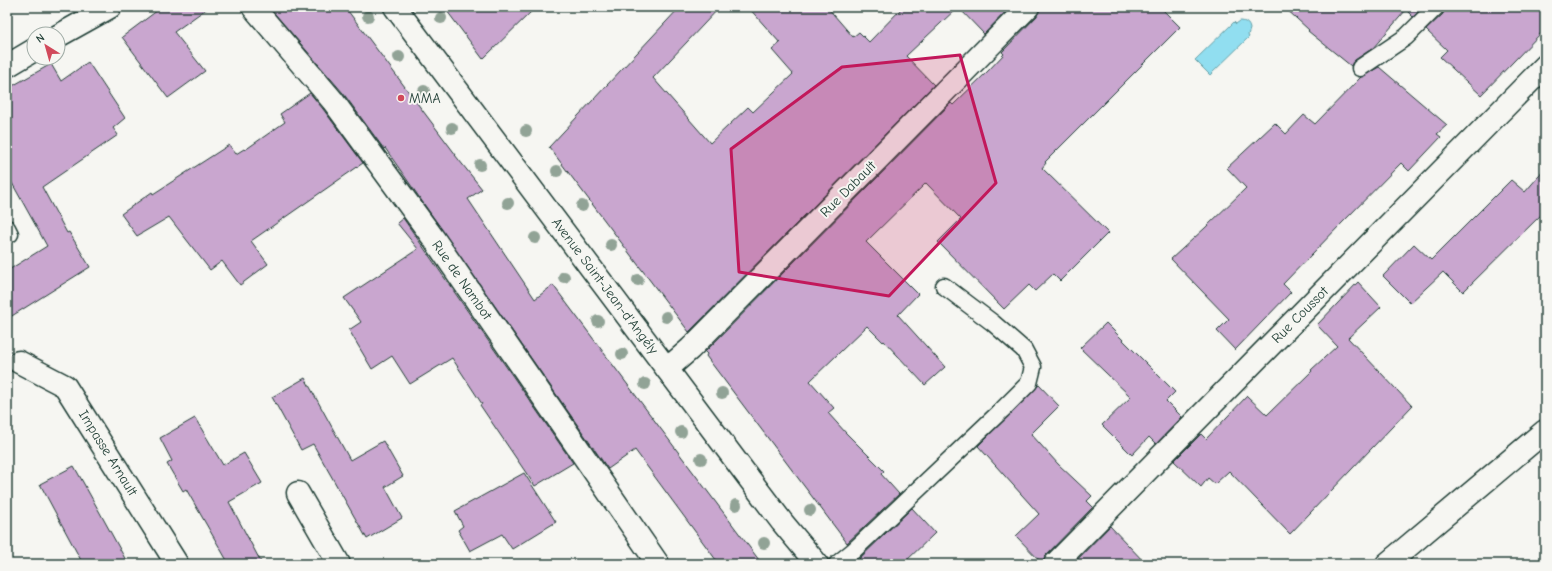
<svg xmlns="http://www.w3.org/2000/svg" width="1552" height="571" font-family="'Comic Neue',sans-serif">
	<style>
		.water { fill: #91def0; stroke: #639ea5 }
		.building { fill: #c9a6cf; stroke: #1f3d34 }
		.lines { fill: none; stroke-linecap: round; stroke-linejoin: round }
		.lane-casing { stroke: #1f3d34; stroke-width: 19 }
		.street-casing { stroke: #1f3d34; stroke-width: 25 }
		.secondary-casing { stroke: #1f3d34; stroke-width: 25 }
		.lane { stroke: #f6f6f2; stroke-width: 16 }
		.street { stroke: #f6f6f2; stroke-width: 22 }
		.secondary { stroke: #f6f6f2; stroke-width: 22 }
		.tree { fill: #91a396 }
		.marked { fill: #c2185b; fill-opacity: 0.2; stroke: #c2185b; stroke-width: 3; stroke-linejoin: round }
		.poi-dot { fill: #d1495b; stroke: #f6f6f2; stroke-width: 1.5 }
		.labels { text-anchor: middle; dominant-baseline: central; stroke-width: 4; stroke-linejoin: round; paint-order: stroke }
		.poi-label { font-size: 14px; fill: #1f3d34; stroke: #f6f6f2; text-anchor: start }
		.street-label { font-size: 14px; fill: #1f3d34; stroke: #f6f6f2 }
	</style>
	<rect width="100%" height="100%" fill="#f6f6f2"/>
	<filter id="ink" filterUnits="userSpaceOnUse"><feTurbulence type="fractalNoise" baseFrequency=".025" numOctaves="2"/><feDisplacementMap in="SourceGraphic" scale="8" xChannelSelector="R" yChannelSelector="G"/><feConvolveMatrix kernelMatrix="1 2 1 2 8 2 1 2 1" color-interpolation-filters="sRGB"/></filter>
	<g filter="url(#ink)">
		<!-- water -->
		<path class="water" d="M1240 21C1245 21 1249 23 1250 29L1248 35 1249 37 1210 75 1195 60 1234 22 1236 24Z"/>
		<!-- building -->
		<g class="building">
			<path d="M162 7H209L174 32 205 71 168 98 122 37Z"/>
			<path d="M269 7H345L456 155H455L482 189 468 199 535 299 553 285 762 564H719L635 450 608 469 385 148 384 149 343 93Z"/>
			<path d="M444 7H536L483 59Z"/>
			<path d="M680 7H720L653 78 710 143 748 107 753 112 793 74 772 50 780 43 748 7H827L853 37 859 32 869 42 903 7H1010L984 34 958 7 906 56 934 85 689 332 549 147Z"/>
			<path d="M1040 7H1160L1180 27 1045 162 1046 163 1042 168 1108 233 1060 281 1053 274 1035 291 1029 285 1004 309 938 242 961 219 926 183 866 242 918 294 898 315 945 367 925 385 884 341 883 342 867 326 810 381 834 408 828 413 846 433 884 471 881 474 899 494 847 543 706 356 707 354 705 352 951 103 953 105 988 71 1004 54 1002 52 1037 16Z"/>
			<path d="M1284 7H1423L1413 17 1406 10 1373 48 1355 60 1351 66 1308 31 1309 30Z"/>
			<path d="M1445 7H1545V29L1481 95 1440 57 1447 50 1426 30 1443 14Z"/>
			<path d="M88 62 125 118 113 128 118 135 42 187 67 233 69 232 90 267 7 319V271L47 246 7 174V89L51 64 61 81Z"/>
			<path d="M1379 67 1447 125 1437 134 1441 137 1409 171 1401 163 1342 223 1283 284 1291 292 1235 350 1217 331 1229 319 1171 259 1205 228 1246 188 1227 168 1275 123 1286 134 1304 115 1315 124 1361 77Z"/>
			<path d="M310 93 323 109 363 163 251 241 268 264 240 285 222 261 210 270 169 217 137 236 121 214 152 192 153 194 229 145 236 154 244 149 245 150 285 122 280 114Z"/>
			<path d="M1545 169V211L1463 292 1443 272 1410 303 1383 276 1414 244 1431 260 1511 180 1525 192Z"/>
			<path d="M403 218 573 463 535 486 480 405 482 404 452 358 410 384 392 356 372 369 349 330 361 322 344 298 418 249 397 223Z"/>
			<path d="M1358 282 1381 307 1348 338 1412 406 1290 534 1229 471 1215 484 1208 478 1201 487 1174 461 1201 434 1206 439 1247 396 1267 415 1312 371 1311 370 1337 346 1317 325Z"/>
			<path d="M1106 323 1175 392 1166 401 1182 417 1156 444 1149 437 1132 455 1102 425 1131 397 1080 348Z"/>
			<path d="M305 378 350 460 383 441 403 476 385 487 402 518 367 539 313 444 301 450 272 397Z"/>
			<path d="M1039 385 1059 406 1031 434 1058 464 1092 496 1087 501 1093 507 1046 555 1043 564 1016 536 1039 514 978 446Z"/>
			<path d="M195 418 223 465 244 453 262 483 229 502 262 564H229L186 489 183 491 167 464 172 461 160 438Z"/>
			<path d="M74 466 99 511 128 564H83L40 484Z"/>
			<path d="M524 473 556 522 512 549 502 534 470 551 458 530 463 526 455 511Z"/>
			<path d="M912 508 935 533 903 564H863L859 559Z"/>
			<path d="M1110 526 1146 564H1073Z"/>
		</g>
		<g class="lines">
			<!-- lane casing -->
			<g class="lane-casing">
				<g id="lane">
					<path d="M1360 68 1406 37 1436 7"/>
					<path d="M7 228 10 234"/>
					<path d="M837 564 853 551 1002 410 1029 383 1033 367 1024 350 993 323 944 286"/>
				</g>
			</g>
			<!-- street casing -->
			<g class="street-casing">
				<g id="street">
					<path d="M253 7 333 101 434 239 658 564"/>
					<path d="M58 36 110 7"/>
					<path d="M7 66 34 50"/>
					<path d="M19 362 65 386 177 564"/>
					<path d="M667 369 690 349 1028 7"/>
					<path d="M298 493 339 564"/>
					<path d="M1055 564 1545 66"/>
				</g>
			</g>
			<!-- secondary casing -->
			<g class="secondary-casing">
				<g id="secondary">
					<path d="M395 7 748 477 782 522 817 564"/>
					<path d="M1387 564 1545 431"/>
				</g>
			</g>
			<!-- lane -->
			<use href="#lane" class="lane"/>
			<!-- street -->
			<use href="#street" class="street"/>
			<!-- secondary -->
			<use href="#secondary" class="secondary"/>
		</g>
		<!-- trees -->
		<g class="tree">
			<circle cx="368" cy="16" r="6"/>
			<circle cx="441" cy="18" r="6"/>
			<circle cx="399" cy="57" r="6"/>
			<circle cx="424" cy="91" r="6"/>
			<circle cx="452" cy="128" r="6"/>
			<circle cx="526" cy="131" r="6"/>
			<circle cx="480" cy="165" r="6"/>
			<circle cx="557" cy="171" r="6"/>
			<circle cx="508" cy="203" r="6"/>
			<circle cx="582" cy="206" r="6"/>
			<circle cx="535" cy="238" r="6"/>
			<circle cx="611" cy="245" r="6"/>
			<circle cx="564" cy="277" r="6"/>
			<circle cx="638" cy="280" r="6"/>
			<circle cx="666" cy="317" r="6"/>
			<circle cx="598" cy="321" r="6"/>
			<circle cx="622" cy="354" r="6"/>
			<circle cx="645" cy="384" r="6"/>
			<circle cx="722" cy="393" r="6"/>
			<circle cx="681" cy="432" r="6"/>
			<circle cx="701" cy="459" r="6"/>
			<circle cx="736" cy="505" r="6"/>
			<circle cx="810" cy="510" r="6"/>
			<circle cx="764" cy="543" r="6"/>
		</g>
	</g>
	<!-- marked area -->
	<path class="marked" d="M960 55 996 183 889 296 739 272 731 149 842 67Z"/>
	<!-- markers -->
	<circle class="poi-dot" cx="401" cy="98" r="4"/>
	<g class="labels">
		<!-- poi labels -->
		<g class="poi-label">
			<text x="409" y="98">MMA</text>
		</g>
		<!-- street labels -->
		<g class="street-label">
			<text transform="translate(848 189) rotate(-45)">Rue Dabault</text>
			<text transform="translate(462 280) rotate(55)">Rue de Nambot</text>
			<text transform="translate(605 286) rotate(53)">Avenue Saint-Jean-d'Angély</text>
			<text transform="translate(1300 315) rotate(-45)">Rue Coussot</text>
			<text transform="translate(108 453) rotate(58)">Impasse Arnault</text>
		</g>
	</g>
	<!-- margin -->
	<rect width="1552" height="571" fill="none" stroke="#f6f6f2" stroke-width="24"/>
	<rect x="12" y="12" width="1528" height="547" fill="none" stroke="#1f3d34" stroke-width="1.5" filter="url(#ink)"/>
	<!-- north arrow -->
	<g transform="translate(46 46) rotate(323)"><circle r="19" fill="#f6f6f2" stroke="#a0aca6"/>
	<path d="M0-3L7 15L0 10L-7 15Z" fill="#d1495b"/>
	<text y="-6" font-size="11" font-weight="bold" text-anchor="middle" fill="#1f3d34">N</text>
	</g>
</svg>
